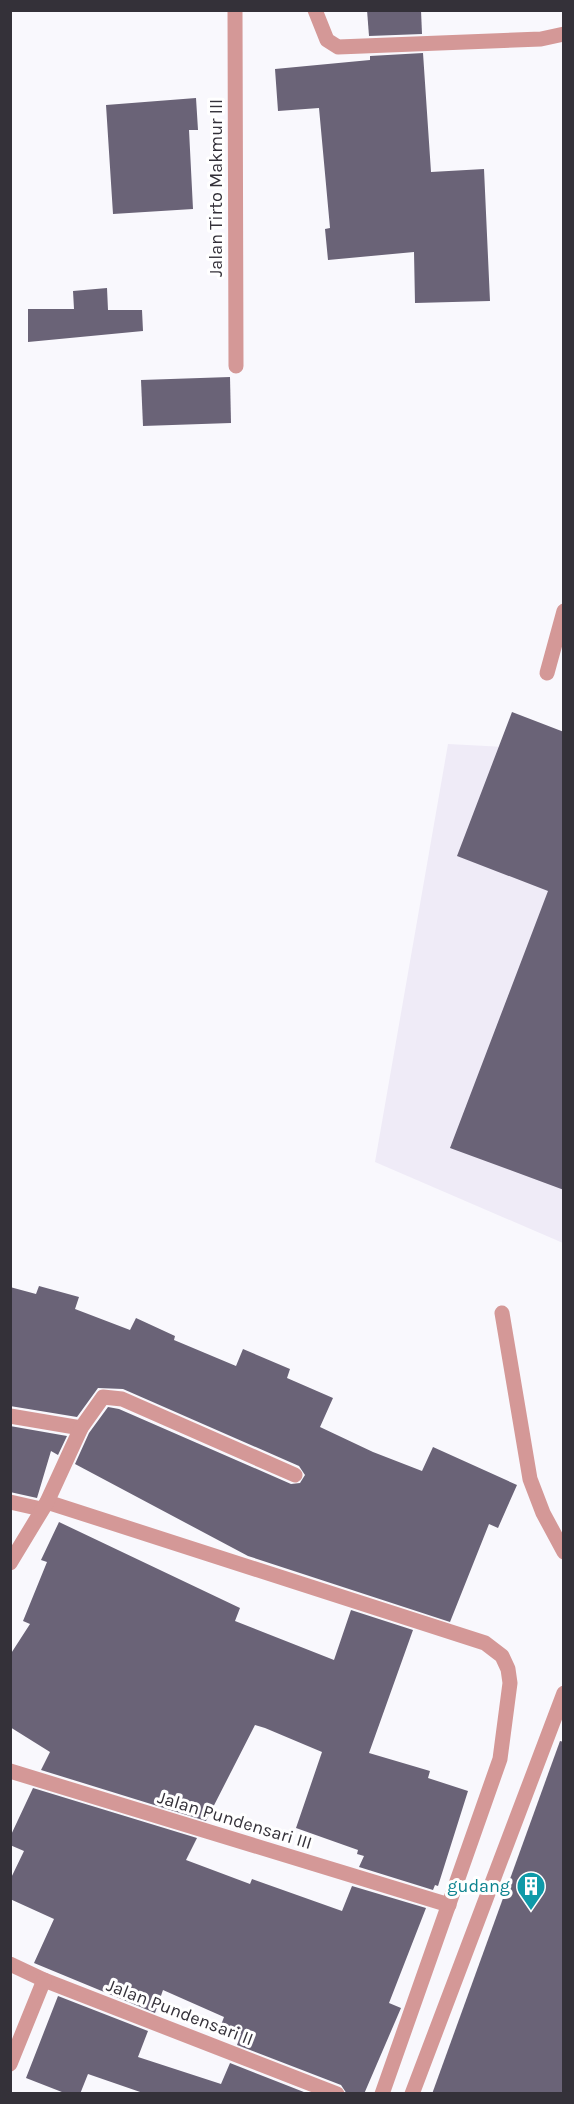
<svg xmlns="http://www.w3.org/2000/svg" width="574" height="2104" font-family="Karla,sans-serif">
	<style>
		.built { fill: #efebf7 }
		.building { fill: #6a6377 }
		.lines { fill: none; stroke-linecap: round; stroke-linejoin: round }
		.service { stroke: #d49897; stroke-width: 15 }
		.minor { stroke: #d49897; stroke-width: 15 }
		.labels { text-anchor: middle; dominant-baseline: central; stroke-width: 6; stroke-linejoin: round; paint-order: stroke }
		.street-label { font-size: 18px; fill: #343139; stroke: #fff }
		.culture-label { font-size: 18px; fill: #0d838f; stroke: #fff; text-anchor: end }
	</style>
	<rect width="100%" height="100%" fill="#f9f8fd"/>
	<!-- built -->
	<path class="built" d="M448 744 563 750V1243L375 1162Z"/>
	<!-- building -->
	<g class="building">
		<path d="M367 10H421L422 34 369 36Z"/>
		<path d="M423 53 431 172 484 169 490 301 415 303 414 252 328 260 325 229 330 228 319 108 278 111 275 69 370 60V56Z"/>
		<path d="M196 98 198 130H189L193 209 113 214 106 105Z"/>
		<path d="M107 288 108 310H142L143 331 28 342V309H74L73 291Z"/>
		<path d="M230 377 231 423 143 426 141 380Z"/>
		<path d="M512 712 564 732V1190L450 1148 548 891 457 856Z"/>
		<path d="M39 1286 79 1297 75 1309 130 1330 136 1318 175 1336 174 1340 236 1366 243 1349 290 1369 287 1378 333 1398 320 1427 373 1452 422 1471 433 1447 517 1485 498 1528 489 1524 450 1622 248 1556 75 1464 89 1433 108 1407 119 1409 291 1484 300 1483 305 1475 299 1466 123 1389 98 1388 77 1417 10 1406V1287L36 1294Z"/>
		<path d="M10 1426 67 1436 58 1455 51 1451 37 1498 10 1492Z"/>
		<path d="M59 1522 240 1608 235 1621 334 1660 351 1610 413 1630 369 1753 430 1771 428 1778 468 1791 438 1886 435 1885 433 1890 359 1867 364 1856 357 1854 358 1850 296 1828 322 1752 265 1728 255 1725 206 1821 41 1770 50 1752 10 1727V1655L30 1624 23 1621 47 1562 41 1560Z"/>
		<path d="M560 1741 564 1742V2094H432Z"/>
		<path d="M33 1788 197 1838 186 1860 250 1884 252 1879 342 1911 352 1886 426 1908 389 2003 401 2008 364 2094H347L341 2085 237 2045 241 2034 221 2025 224 2017 163 1990 155 2013 34 1963 54 1919 10 1899V1880L24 1851 10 1845V1837Z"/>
		<path d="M58 1996 148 2031 138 2057 221 2084 230 2063 309 2094H146L88 2074 80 2094H67L26 2078Z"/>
	</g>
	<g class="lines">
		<!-- service -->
		<g class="service">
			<path d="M547 673 564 611"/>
			<path d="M502 1313 530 1479 543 1513 564 1552"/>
			<path d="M412 2094 564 1693"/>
		</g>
		<!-- minor -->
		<g class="minor">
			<path d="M235 10 236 366"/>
			<path d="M315 10 327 40 338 47 541 39 564 34"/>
			<path d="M10 1416 81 1428"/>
			<path d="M10 1502 41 1509"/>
			<path d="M47 1502 485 1643 502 1656 508 1669 510 1683 500 1759 382 2094"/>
			<path d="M10 1563 47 1502 81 1428 103 1397 122 1399 295 1475"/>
			<path d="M10 1771 449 1905"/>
			<path d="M10 1964 44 1980 337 2094"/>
			<path d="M10 2064 44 1980"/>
		</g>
	</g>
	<!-- icons -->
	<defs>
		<g id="building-pin" transform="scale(1.5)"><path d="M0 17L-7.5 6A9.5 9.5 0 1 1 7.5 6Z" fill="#0f9aa8" stroke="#fff"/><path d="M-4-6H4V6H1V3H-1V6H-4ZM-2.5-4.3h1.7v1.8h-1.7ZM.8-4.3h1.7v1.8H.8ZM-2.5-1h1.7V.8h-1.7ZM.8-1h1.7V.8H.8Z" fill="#fff"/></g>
	</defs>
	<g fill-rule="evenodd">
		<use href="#building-pin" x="531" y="1886"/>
	</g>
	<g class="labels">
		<!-- street labels -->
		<g class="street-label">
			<text transform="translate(216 188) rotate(-90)">Jalan Tirto Makmur III</text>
			<text transform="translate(235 1820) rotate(17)">Jalan Pundensari III</text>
			<text transform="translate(180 2012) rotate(21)">Jalan Pundensari II</text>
		</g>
		<!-- culture labels -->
		<g class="culture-label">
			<text x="510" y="1886">gudang</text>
		</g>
	</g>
	<!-- border -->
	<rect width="574" height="2104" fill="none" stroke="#343139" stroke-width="24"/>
</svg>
